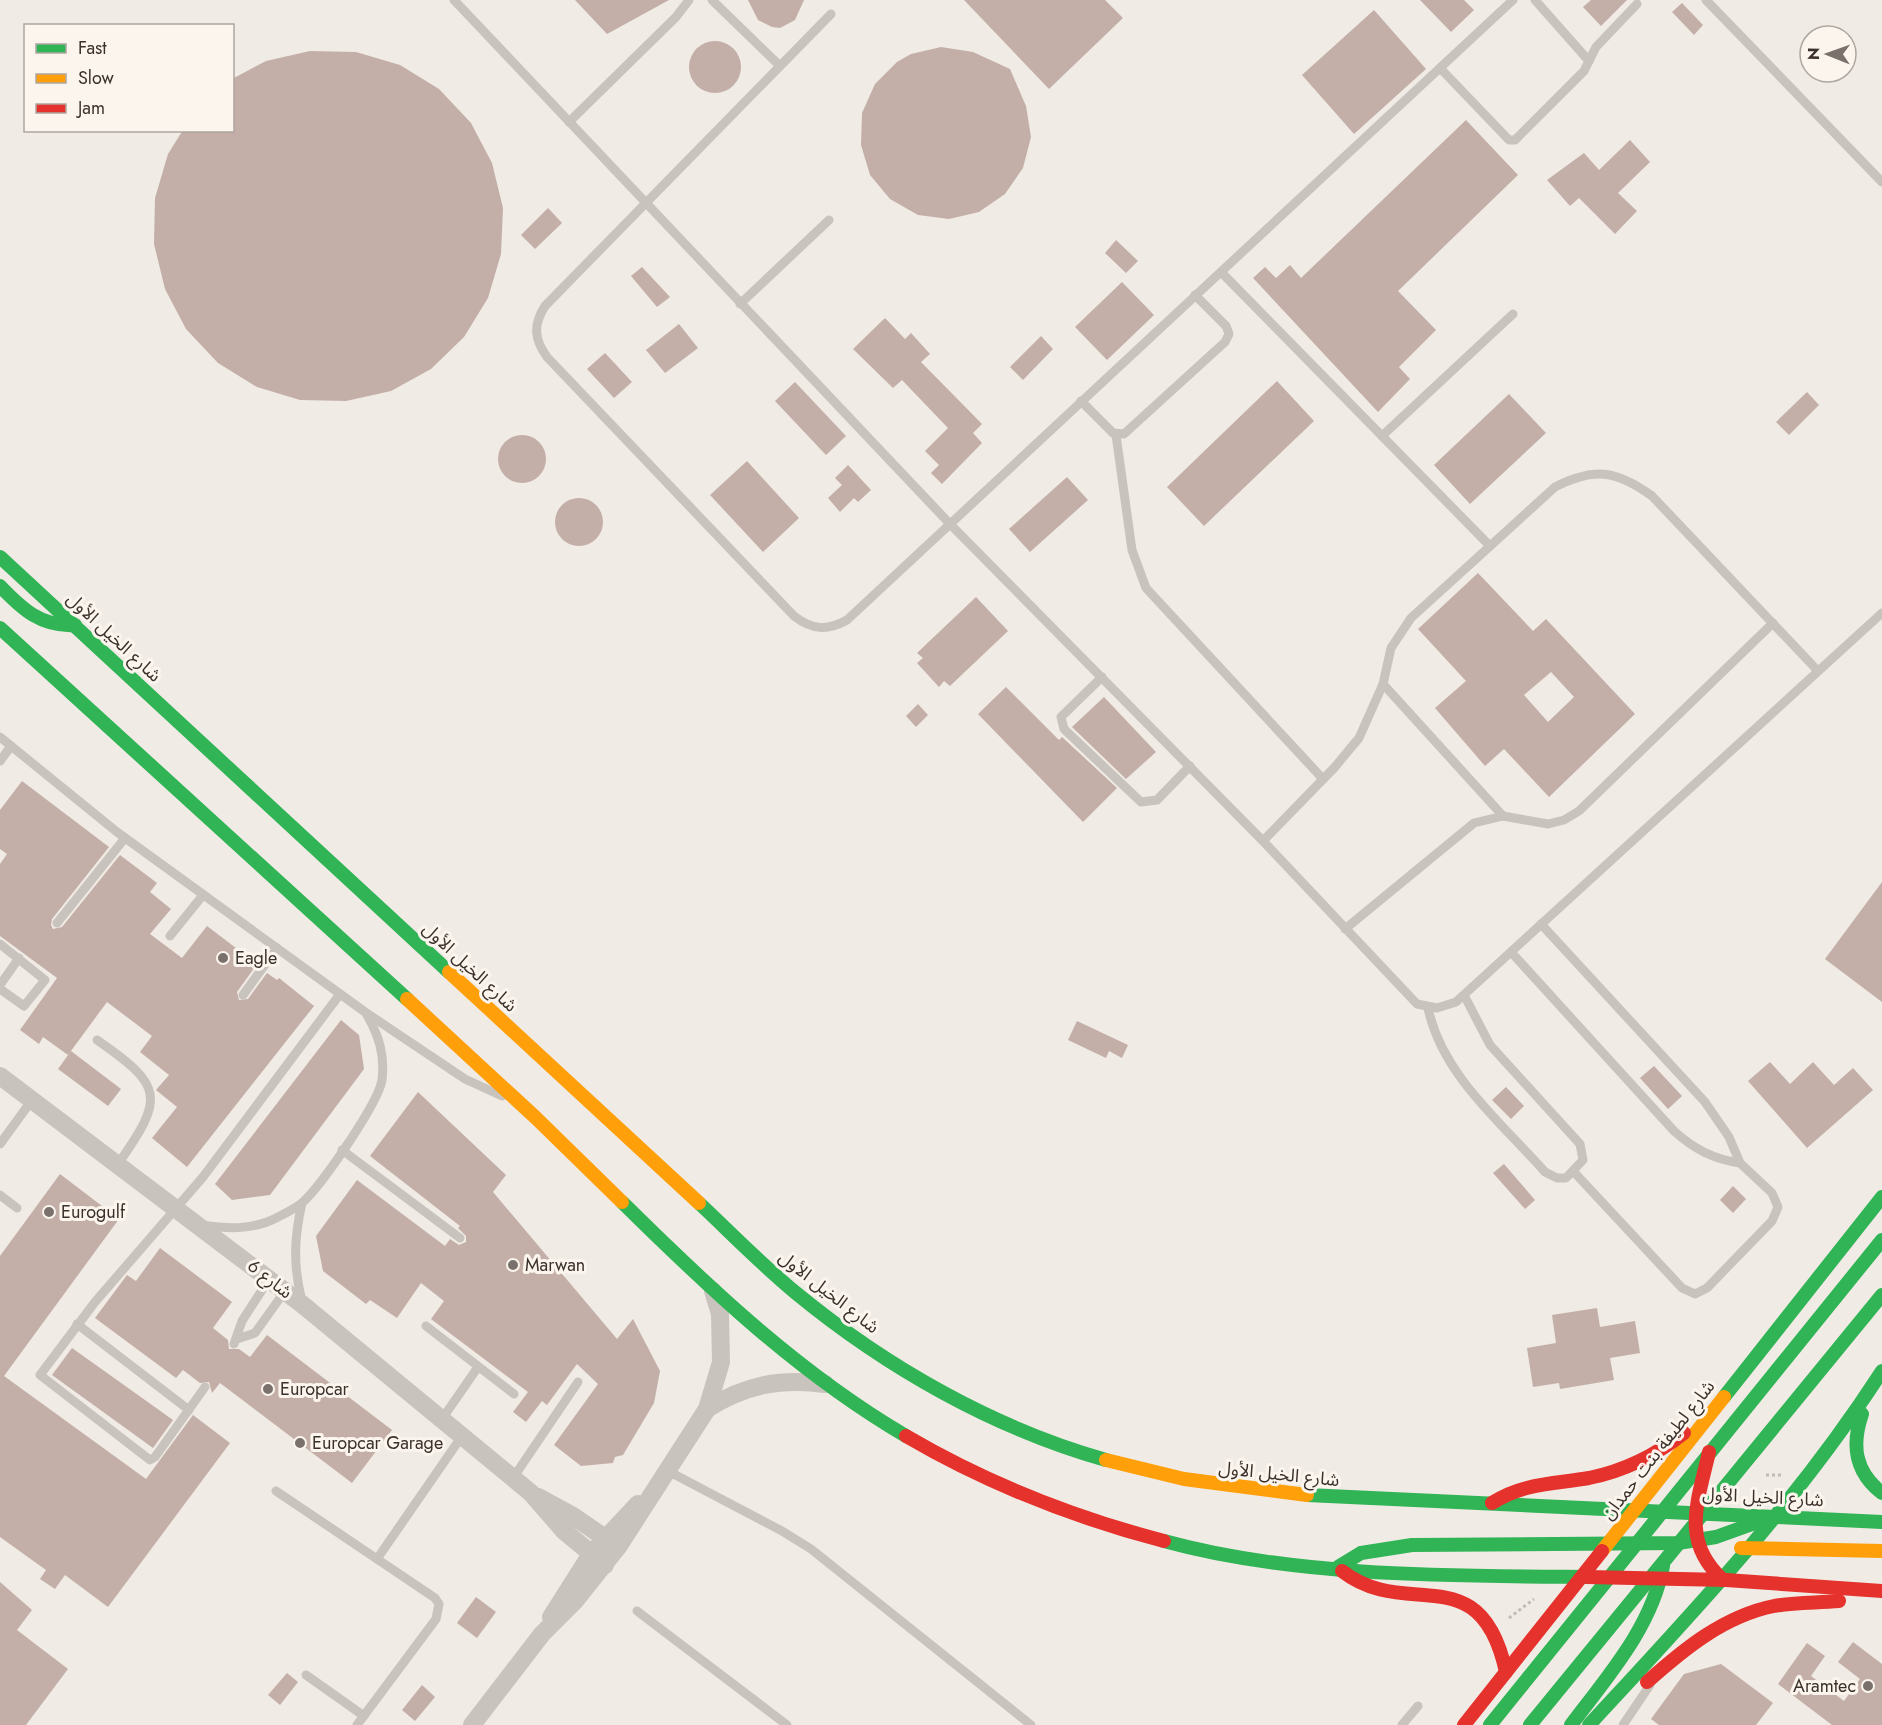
<svg xmlns="http://www.w3.org/2000/svg" width="1882" height="1725" font-family="Jost,'Noto Sans Arabic',sans-serif">
	<style>
		.building { fill: #c3afa7; fill-rule: evenodd }
		.lines { fill: none; stroke-linecap: round; stroke-linejoin: round }
		.path { stroke: #c2bbb6; stroke-width: 3; stroke-dasharray: 3 3; stroke-linecap: butt }
		.lane { stroke: #c9c3be; stroke-width: 9 }
		.street { stroke: #c9c3be; stroke-width: 18 }
		.fast { stroke: #30b455; stroke-width: 14 }
		.slow { stroke: #ff9f0a; stroke-width: 14 }
		.jam { stroke: #e5322d; stroke-width: 14 }
		.poi-dot { fill: #7a716c; stroke: #fbf5ee; stroke-width: 2 }
		.labels { text-anchor: middle; dominant-baseline: central; stroke-width: 6; stroke-linejoin: round; paint-order: stroke }
		.street-label { font-size: 18px; fill: #3b302b; stroke: #fbf5ee }
		.poi-label { font-size: 18px; fill: #3b302b; stroke: #fbf5ee; text-anchor: start }
	</style>
	<rect width="100%" height="100%" fill="#f0ebe5"/>
	<!-- building -->
	<g class="building">
		<path d="M575 0H669L607 34Z"/>
		<path d="M748 0H804L795 20 780 28 772 27 758 20Z"/>
		<path d="M964 0H1105L1123 18 1049 89Z"/>
		<path d="M1420 0H1464L1474 10 1451 32Z"/>
		<path d="M1591 0H1627L1601 26 1583 7Z"/>
		<path d="M1682 3 1703 25 1694 35 1672 12Z"/>
		<path d="M1374 10 1426 69 1354 134 1302 75Z"/>
		<circle cx="715" cy="67" r="26"/>
		<path d="M941 47 973 52 1010 69 1026 106 1031 137 1023 168 1005 194 979 212 949 219 918 215 890 199 870 175 861 145 862 113 875 84 897 62 911 54Z"/>
		<path d="M310 51 356 52 400 65 439 89 471 123 492 163 503 208 501 254 488 298 464 337 431 369 391 391 346 401 300 400 257 387 218 363 186 329 165 289 154 244 155 198 168 154 183 130H232V79L266 61Z"/>
		<path d="M1466 120 1518 175 1398 291 1436 330 1399 367 1410 379 1378 412 1253 278 1265 267 1276 278 1290 265 1301 278Z"/>
		<path d="M1630 140 1650 162 1618 193 1637 211 1615 234 1579 198 1570 206 1547 180 1584 153 1599 170Z"/>
		<path d="M548 208 562 223 535 249 521 235Z"/>
		<path d="M1116 240 1138 261 1126 273 1105 253Z"/>
		<path d="M642 267 670 297 657 307 631 276Z"/>
		<path d="M1122 282 1154 315 1107 360 1075 327Z"/>
		<path d="M885 318 905 339 911 333 930 354 921 362 982 424 973 433 982 443 942 484 931 473 939 465 925 451 948 428 902 380 893 388 853 349Z"/>
		<path d="M679 324 698 348 665 373 646 350Z"/>
		<path d="M1041 336 1053 349 1023 380 1010 367Z"/>
		<path d="M605 353 632 382 614 398 587 369Z"/>
		<path d="M1277 381 1314 421 1204 526 1167 487Z"/>
		<path d="M795 382 846 436 826 455 775 401Z"/>
		<path d="M1807 392 1819 405 1789 435 1776 422Z"/>
		<path d="M1509 394 1546 433 1470 504 1434 465Z"/>
		<circle cx="522" cy="459" r="24"/>
		<path d="M747 461 799 518 763 552 710 495Z"/>
		<path d="M848 465 871 490 858 502 854 498 840 512 828 498 842 485 835 478Z"/>
		<path d="M1067 477 1088 500 1030 552 1009 529Z"/>
		<circle cx="579" cy="522" r="24"/>
		<path d="M1478 573 1533 631 1546 619 1635 714 1549 797 1504 749 1485 766 1435 708 1466 681 1418 629ZM1551 672 1574 697 1548 722 1524 695Z"/>
		<path d="M976 597 1008 631 950 686 944 681 939 687 917 663 923 658 917 653Z"/>
		<path d="M1006 687 1059 740 1062 737 1117 788 1083 822 978 714Z"/>
		<path d="M1104 697 1156 752 1126 779 1072 727Z"/>
		<path d="M918 704 928 715 916 727 906 716Z"/>
		<path d="M22 781 109 847 52 919 51 925 53 929 62 927 120 855 157 883 150 892 171 909 150 934 182 958 207 926 257 964 237 992 239 1000 248 999 267 973 277 980 279 978 314 1006 187 1167 152 1138 177 1107 156 1090 169 1075 140 1052 152 1036 107 1002 68 1055 43 1037 39 1044 20 1030 57 978 0 936V864L7 854 0 849V810Z"/>
		<path d="M1882 882V1002L1825 959Z"/>
		<path d="M341 1020 359 1035 364 1069 270 1195 232 1200 215 1184Z"/>
		<path d="M1077 1021 1128 1045 1122 1058 1109 1051 1106 1058 1068 1040Z"/>
		<path d="M71 1051 121 1089 108 1106 58 1069Z"/>
		<path d="M1770 1062 1790 1084 1813 1062 1834 1085 1853 1068 1873 1090 1807 1148 1748 1081Z"/>
		<path d="M1654 1066 1682 1096 1668 1109 1640 1078Z"/>
		<path d="M1506 1087 1524 1106 1511 1119 1492 1100Z"/>
		<path d="M418 1092 506 1175 493 1192 617 1339 633 1319 660 1371 654 1403 623 1455 615 1457 613 1463 581 1466 554 1445 598 1384 577 1364 547 1405 542 1401 526 1422 513 1412 528 1392 431 1319 444 1301 421 1283 397 1318 370 1300 366 1304 323 1271 316 1236 357 1180 445 1246 450 1239 459 1245 466 1242V1236L458 1228 460 1226 370 1156Z"/>
		<path d="M1504 1164 1535 1200 1525 1209 1493 1173Z"/>
		<path d="M60 1174 119 1219 4 1376 146 1479 193 1415 230 1443 108 1607 65 1575 55 1589 40 1579 46 1570 0 1537V1256Z"/>
		<path d="M1733 1186 1746 1199 1733 1213 1720 1200Z"/>
		<path d="M160 1248 232 1302 213 1328 228 1340 229 1349H239L250 1357 267 1335 392 1430 352 1483 220 1383 212 1393 209 1382 200 1383 183 1370 176 1378 95 1318 127 1275 136 1281Z"/>
		<path d="M1597 1308 1600 1327 1635 1321 1640 1353 1610 1358 1614 1380 1560 1389 1559 1383 1533 1387 1527 1348 1556 1343 1552 1315Z"/>
		<path d="M72 1348 173 1420 153 1448 52 1375Z"/>
		<path d="M0 1582 32 1610 17 1630 68 1669 26 1725H0Z"/>
		<path d="M476 1597 496 1612 477 1638 457 1623Z"/>
		<path d="M1853 1642 1882 1664V1725H1832L1778 1684 1807 1643 1825 1656 1811 1676 1844 1701 1860 1679 1838 1662Z"/>
		<path d="M1721 1664 1773 1703 1756 1725H1659L1651 1719 1684 1674Z"/>
		<path d="M287 1673 298 1682 280 1705 268 1695Z"/>
		<path d="M422 1685 435 1697 415 1721 402 1710Z"/>
	</g>
	<g class="lines">
		<!-- path -->
		<g class="path">
			<path d="M1766 1475H1783"/>
			<path d="M1509 1618 1534 1599"/>
		</g>
		<!-- lane -->
		<g class="lane">
			<path d="M454 0 950 524 1263 841 1417 1004 1437 1008 1456 1002 1882 613"/>
			<path d="M712 0 780 66"/>
			<path d="M1535 0 1589 61"/>
			<path d="M1706 0 1882 182"/>
			<path d="M831 14 545 306C533 325 534 339 547 357L794 616C812 630 827 631 847 620L1513 0"/>
			<path d="M1440 68 1509 140H1515L1584 71 1596 47 1637 4"/>
			<path d="M569 122 676 17 689 0"/>
			<path d="M1221 272 1490 546"/>
			<path d="M740 304 829 220"/>
			<path d="M1081 401 1113 433 1124 434 1225 342 1229 334 1226 326 1195 295"/>
			<path d="M1116 435 1132 550 1146 588 1323 779"/>
			<path d="M1382 436 1513 314"/>
			<path d="M1102 677 1061 717 1064 729 1141 802 1157 800 1190 766"/>
			<path d="M1383 684 1503 816"/>
			<path d="M0 737 117 832 365 1012 465 1079 502 1096"/>
			<path d="M0 761 11 746"/>
			<path d="M1263 841 1334 768 1359 738 1383 684 1391 648 1411 618 1555 487C1594 467 1616 470 1652 496L1818 671"/>
			<path d="M57 923 125 838"/>
			<path d="M1541 924 1705 1102 1729 1137 1740 1163 1772 1193 1778 1207 1772 1221 1707 1288 1695 1294 1682 1288 1573 1171"/>
			<path d="M1345 929 1474 823 1503 816 1548 824 1564 820 1579 811 1773 623"/>
			<path d="M170 936 203 895"/>
			<path d="M0 944 45 980 24 1006 0 989"/>
			<path d="M1511 952 1674 1131C1694 1149 1713 1159 1740 1163"/>
			<path d="M0 985 19 958"/>
			<path d="M243 995 277 948"/>
			<path d="M1428 1008C1442 1075 1501 1122 1545 1172L1557 1178H1566L1583 1160 1580 1144 1490 1045 1464 995"/>
			<path d="M97 1040C165 1087 164 1098 118 1164"/>
			<path d="M0 1144 32 1100"/>
			<path d="M342 1150 460 1238"/>
			<path d="M0 1195 17 1208"/>
			<path d="M302 1203C294 1238 293 1266 302 1301"/>
			<path d="M202 1225C229 1229 254 1230 278 1217 286 1213 296 1208 302 1203 321 1186 378 1104 382 1080 385 1055 379 1036 367 1015"/>
			<path d="M77 1324 189 1410"/>
			<path d="M426 1326 514 1394"/>
			<path d="M237 1339 255 1333 285 1291"/>
			<path d="M234 1344 242 1321 269 1279"/>
			<path d="M205 1387 155 1457 150 1460 40 1375 95 1302 203 1177 340 994"/>
			<path d="M442 1419 478 1367"/>
			<path d="M666 1470 782 1531 811 1549 1031 1725"/>
			<path d="M513 1478 578 1382"/>
			<path d="M276 1491 435 1598 439 1604 436 1619 357 1725"/>
			<path d="M377 1559 462 1436"/>
			<path d="M637 1611 787 1725"/>
			<path d="M306 1675 364 1716"/>
			<path d="M1402 1725 1418 1706"/>
			<path d="M1623 1725 1650 1685"/>
		</g>
		<!-- street -->
		<g class="street">
			<path d="M0 1076 303 1305 531 1493 564 1531 605 1565"/>
			<path d="M707 1409C745 1385 780 1378 825 1384"/>
			<path d="M538 1497 573 1516 614 1544"/>
			<path d="M551 1617 591 1554 638 1504"/>
			<path d="M472 1725 542 1634 575 1601 618 1547 707 1409 721 1362 720 1314 713 1291"/>
		</g>
		<!-- fast -->
		<g class="fast">
			<path d="M0 557 449 972"/>
			<path d="M0 586C22 609 41 627 75 625"/>
			<path d="M0 628 407 999"/>
			<path d="M622 1202C710 1289 800 1374 906 1436"/>
			<path d="M699 1203C731 1233 762 1265 796 1293 886 1367 993 1428 1106 1460"/>
			<path d="M1724 1397 1882 1197"/>
			<path d="M1862 1414C1851 1446 1855 1472 1882 1493"/>
			<path d="M1307 1495 1882 1522"/>
			<path d="M1164 1541C1294 1577 1452 1576 1587 1577"/>
			<path d="M1338 1567 1361 1553 1412 1545 1678 1543 1716 1537 1769 1518"/>
			<path d="M1490 1725 1882 1240"/>
			<path d="M1530 1725 1882 1295"/>
			<path d="M1571 1725C1607 1677 1652 1627 1663 1566"/>
			<path d="M1589 1725C1696 1609 1796 1504 1882 1371"/>
		</g>
		<!-- slow -->
		<g class="slow">
			<path d="M449 972 699 1203"/>
			<path d="M407 999 535 1117 622 1202"/>
			<path d="M1106 1460 1184 1479 1307 1495"/>
			<path d="M1741 1548 1882 1551"/>
			<path d="M1602 1551 1724 1397"/>
		</g>
		<!-- jam -->
		<g class="jam">
			<path d="M906 1436C988 1484 1072 1517 1164 1541"/>
			<path d="M1709 1452C1698 1501 1680 1541 1723 1580"/>
			<path d="M1492 1503C1523 1483 1554 1484 1589 1478 1624 1471 1656 1455 1684 1433"/>
			<path d="M1342 1571C1407 1622 1480 1554 1506 1672"/>
			<path d="M1587 1577 1726 1580 1882 1591"/>
			<path d="M1647 1682C1684 1649 1724 1616 1774 1606 1795 1602 1817 1603 1839 1601"/>
			<path d="M1464 1725 1602 1551"/>
		</g>
	</g>
	<!-- markers -->
	<g class="poi-dot">
		<circle cx="223" cy="958" r="6"/>
		<circle cx="49" cy="1212" r="6"/>
		<circle cx="513" cy="1265" r="6"/>
		<circle cx="268" cy="1389" r="6"/>
		<circle cx="300" cy="1443" r="6"/>
		<circle cx="1868" cy="1686" r="6"/>
	</g>
	<g class="labels">
		<!-- street labels -->
		<g class="street-label">
			<text transform="translate(114 637) rotate(43)">شارع الخيل الأول</text>
			<text transform="translate(470 967) rotate(43)">شارع الخيل الأول</text>
			<text transform="translate(270 1279) rotate(38)">شارع 6</text>
			<text transform="translate(829 1292) rotate(38)">شارع الخيل الأول</text>
			<text transform="translate(1658 1450) rotate(-52)">شارع لطيفة بنت حمدان</text>
			<text transform="translate(1279 1474) rotate(6)">شارع الخيل الأول</text>
			<text transform="translate(1763 1497) rotate(3)">شارع الخيل الأول</text>
		</g>
		<!-- poi labels -->
		<g class="poi-label">
			<text x="235" y="958">Eagle</text>
			<text x="61" y="1212">Eurogulf</text>
			<text x="525" y="1265">Marwan</text>
			<text x="280" y="1389">Europcar</text>
			<text x="312" y="1443">Europcar Garage</text>
			<text x="1856" y="1686" text-anchor="end">Aramtec</text>
		</g>
	</g>
	<!-- legend -->
	<rect x="24" y="24" width="210" height="108" fill="#fbf5ee" stroke="#aea6a0" stroke-width="1.5"/>
	<rect x="36" y="44" width="30" height="9" fill="#30b455" stroke="#aea6a0" stroke-width="1.5"/>
	<text x="78" y="54" font-size="18" fill="#3b302b">Fast</text>
	<rect x="36" y="74" width="30" height="9" fill="#ff9f0a" stroke="#aea6a0" stroke-width="1.5"/>
	<text x="78" y="84" font-size="18" fill="#3b302b">Slow</text>
	<rect x="36" y="104" width="30" height="9" fill="#e5322d" stroke="#aea6a0" stroke-width="1.5"/>
	<text x="78" y="114" font-size="18" fill="#3b302b">Jam</text>
	<!-- north arrow -->
	<g transform="translate(1828 54) rotate(271)"><circle r="28" fill="#fbf5ee" stroke="#aea6a0" stroke-width="1.5"/>
	<path d="M0-4.5L10 22L0 15L-10 22Z" fill="#7a716c"/>
	<text y="-9" font-size="16" font-weight="bold" text-anchor="middle" fill="#3b302b">N</text>
	</g>
</svg>
